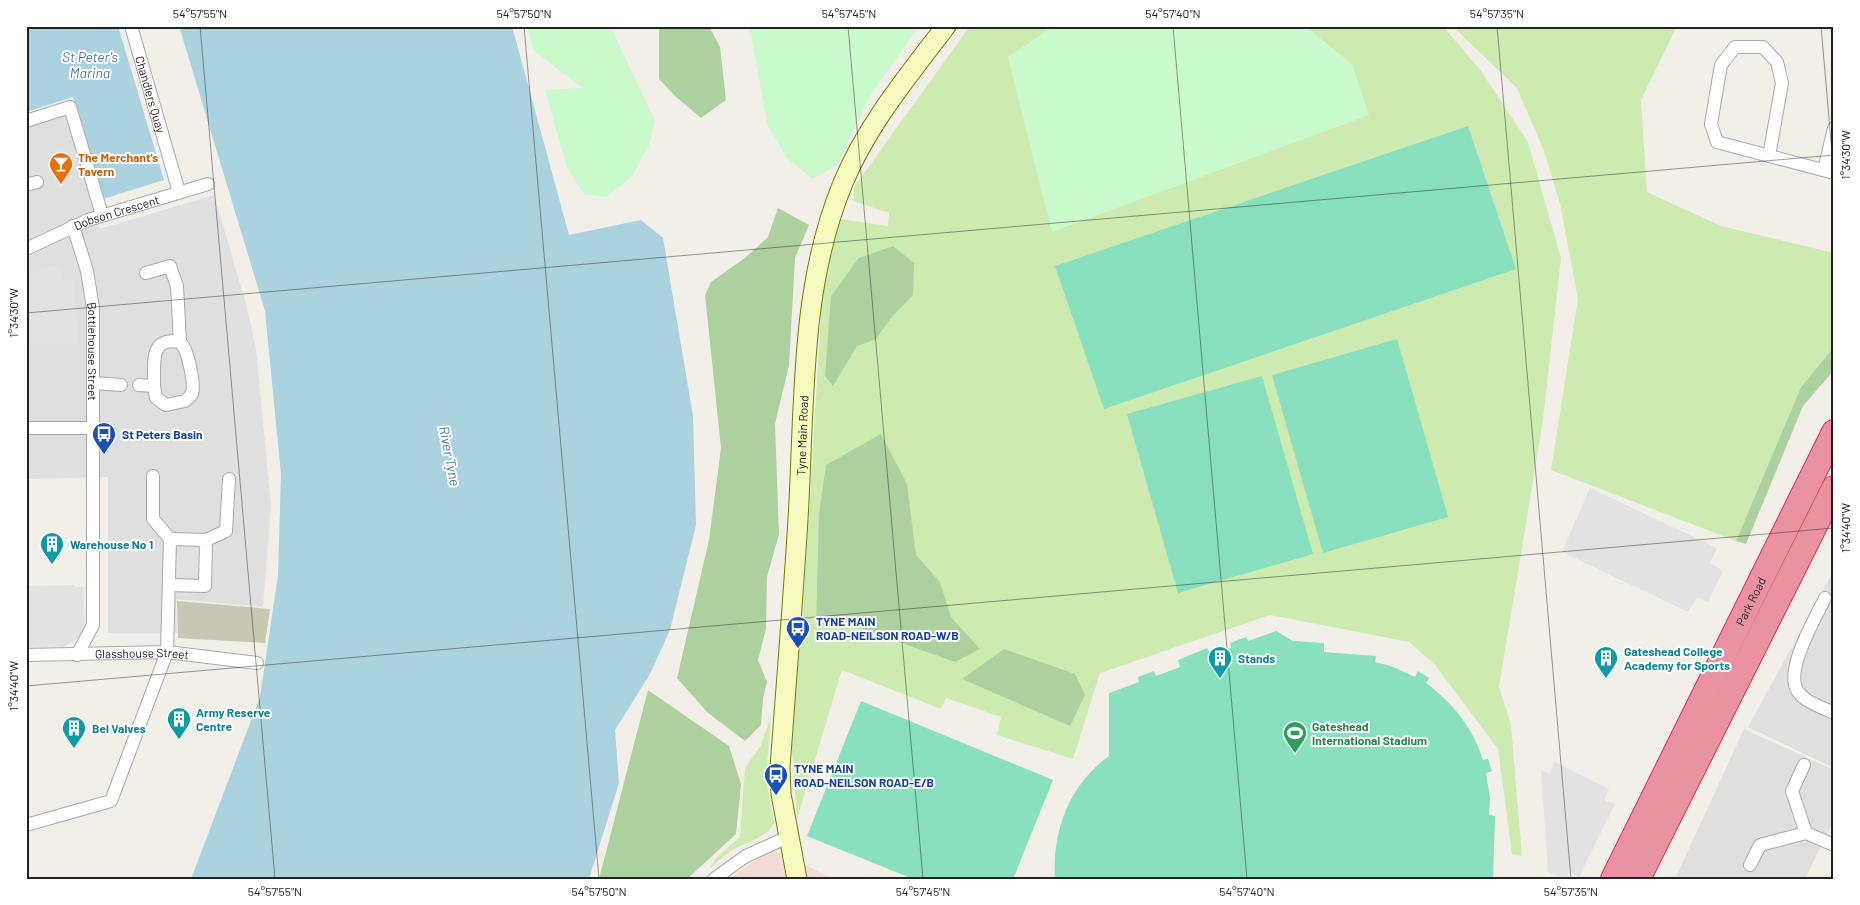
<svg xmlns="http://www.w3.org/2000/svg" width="1860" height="905" font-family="Barlow,sans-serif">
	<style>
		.residential { fill: #e0dfdf }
		.commercial { fill: #f2dad9 }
		.construction { fill: #c7c7b4 }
		.grass { fill: #cdebb0 }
		.forest { fill: #add19e }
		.park { fill: #c8facc }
		.pitch { fill: #88e0be }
		.parking { fill: #e2e2e2 }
		.water { fill: #aad3df }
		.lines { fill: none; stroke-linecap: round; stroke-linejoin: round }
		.street-casing { stroke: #a9a9a9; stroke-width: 14 }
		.secondary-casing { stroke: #707d05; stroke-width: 21 }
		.highway-casing { stroke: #dc2a67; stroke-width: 26 }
		.street { stroke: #fff; stroke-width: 12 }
		.secondary { stroke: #f7fabf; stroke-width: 19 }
		.highway { stroke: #e892a2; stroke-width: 24 }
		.ticks { fill: none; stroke: #222; stroke-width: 1; stroke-opacity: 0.45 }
		.labels { text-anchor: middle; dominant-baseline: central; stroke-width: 4; stroke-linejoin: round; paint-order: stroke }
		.street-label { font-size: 12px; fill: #222; stroke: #fff }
		.food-label { font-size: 12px; font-weight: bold; fill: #c56008; stroke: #fff; text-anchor: start }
		.transit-label { font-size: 12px; font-weight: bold; fill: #164399; stroke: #fff; text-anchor: start }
		.culture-label { font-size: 12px; font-weight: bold; fill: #0d838f; stroke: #fff; text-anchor: start }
		.leisure-label { font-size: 12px; font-weight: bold; fill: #27864d; stroke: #fff; text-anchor: start }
		.water-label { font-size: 14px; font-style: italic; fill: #4a7aab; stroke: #fff }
		.neatline { fill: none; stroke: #222; stroke-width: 2 }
		.ticks-label { font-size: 12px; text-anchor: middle; fill: #222 }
	</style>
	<rect width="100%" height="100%" fill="#f2efe9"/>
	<!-- residential -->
	<g class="residential">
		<path d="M65 115 100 229 214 195 246 304 256 348 271 506 263 607 176 599 177 633H108V477L26 479V127Z"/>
		<path d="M1834 570V768L1748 727Z"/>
		<path d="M1744 729 1834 770V820L1805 879H1675Z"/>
	</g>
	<!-- commercial -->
	<path class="commercial" d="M772 849 834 879H729Z"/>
	<!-- construction -->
	<path class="construction" d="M177 601 270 609 265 643 178 638Z"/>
	<!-- grass -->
	<g class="grass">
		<path d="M970 26H1443L1481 71 1528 142 1561 258 1543 420 1499 687 1511 725 1522 856 1512 854 1498 749 1436 666 1409 642 1270 615 1100 673 1073 759 997 735 1001 717 946 698 941 709 842 670 797 819 791 736 804 596 823 281 840 219 888 226 889 213 854 201V187Z"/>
		<path d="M1452 26H1677L1641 100 1647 192 1721 226 1834 253V347L1801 387 1736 541 1551 470 1578 299 1560 204 1544 151 1517 88Z"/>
		<path d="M771 716 766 779 774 824C764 838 752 840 738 847 727 852 718 862 709 869L716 858 740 837 745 768 761 745Z"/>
	</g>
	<!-- forest -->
	<g class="forest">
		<path d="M659 26H709L720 47 726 100 701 118 676 97 659 79Z"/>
		<path d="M778 208 809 225 795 258 789 365 775 424 779 534 767 577 766 629 758 660 767 682 763 699 761 725 745 741 707 712 677 678 709 540 721 448 705 295 711 282 745 258 768 237Z"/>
		<path d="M893 246 914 263 913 295 890 319 876 339 857 346 833 386 825 376 831 296 859 258Z"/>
		<path d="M1834 347V370L1803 406 1746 544 1736 541 1801 387Z"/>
		<path d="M881 434 907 484 916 555 940 582 951 617 980 649 955 662 846 623 816 625 819 514 826 465Z"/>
		<path d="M1004 649 1075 674 1085 695 1070 726 962 679Z"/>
		<path d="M648 690 729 746 741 784 736 834 687 879H599Z"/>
	</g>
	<!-- park -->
	<g class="park">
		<path d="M527 26H610L655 121 649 145 632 176 607 197 584 194 567 168 545 90 583 88 533 50Z"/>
		<path d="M749 26H919L870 96 837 165 813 179 786 157 768 126Z"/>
		<path d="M1054 26H1305L1352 64 1369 115 1052 232 1008 57Z"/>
	</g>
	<!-- pitch -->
	<g class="pitch">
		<path d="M1468 126 1516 269 1104 409 1055 266Z"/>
		<path d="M1397 339 1448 517 1323 553 1272 375Z"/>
		<path d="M1262 376 1313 554 1178 593 1127 414Z"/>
		<path d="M1276 631 1293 641 1324 643V652L1376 656 1375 662 1391 666 1415 677 1418 671 1429 678 1426 683C1453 703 1473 728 1483 760L1488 759 1492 771 1486 773 1490 798 1489 815 1495 816 1493 879H1055C1052 831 1069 785 1109 756V693L1139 682 1138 677 1154 671 1156 676 1180 667 1178 660 1207 648 1211 655 1231 648 1230 643 1246 637 1248 641Z"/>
		<path d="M861 701 1053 780 1013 879H913L807 836Z"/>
	</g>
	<!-- parking -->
	<g class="parking">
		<path d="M59 265 62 281 73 280 79 344H26V273Z"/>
		<path d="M1590 488 1717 548 1710 563 1723 571 1708 602 1697 597 1688 612 1562 552Z"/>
		<path d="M177 547 203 548 202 576 176 575Z"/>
		<path d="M75 585V587H84L85 628 79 637 64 647 26 648V586Z"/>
		<path d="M1554 762 1609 789 1604 800 1615 804 1579 877 1570 872 1567 879 1548 872 1541 770 1550 774Z"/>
	</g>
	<!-- water -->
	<g class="water">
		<path d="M26 26H118L164 180 103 199 73 97 26 112Z"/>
		<path d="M179 26H512L569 235 641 220 663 238 693 416 696 525 670 630 650 674 615 730 619 783 589 879H191L260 697 278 575 281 474 265 311Z"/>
	</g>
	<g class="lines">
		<!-- street casing -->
		<g class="street-casing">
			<g id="street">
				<path id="s1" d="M131 26 179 192"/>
				<path d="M26 121 70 107 102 215"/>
				<path d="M1769 156 1782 83 1777 62 1763 47H1735L1721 65 1711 124 1717 142 1834 173"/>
				<path d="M1824 170 1834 128"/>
				<path d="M26 185 37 182"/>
				<path id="s2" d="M73 226 87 271 93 308V625L77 655"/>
				<path id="s3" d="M26 249 88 220 208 184"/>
				<path d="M146 273 170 266 177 286 180 342"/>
				<path d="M94 383 121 385"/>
				<path d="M139 385 154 386C155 365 148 336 180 342 188 349 195 384 192 394L185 401 166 405 156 398 154 386"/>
				<path d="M26 428H94"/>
				<path d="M153 476V519L170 539"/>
				<path d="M206 540 226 531 229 479"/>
				<path d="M1825 598C1815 619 1787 666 1796 688 1801 701 1822 707 1834 713"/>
				<path id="s4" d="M26 655 167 652 257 663"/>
				<path d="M1804 765 1792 791 1806 833"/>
				<path d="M26 825 111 801 167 652 170 539 206 540 205 586 169 585"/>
				<path d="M1750 865 1760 845 1806 833 1834 845"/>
				<path d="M714 879 746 856 788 837"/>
			</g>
		</g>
		<!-- secondary casing -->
		<g class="secondary-casing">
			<g id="secondary">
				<path id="s5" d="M797 879 781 794 780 768C786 685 793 602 798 519 805 406 799 289 843 183 867 125 908 76 946 26"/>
			</g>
		</g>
		<!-- highway casing -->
		<g class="highway-casing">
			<g id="highway">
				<path id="s6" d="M1613 879 1834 432"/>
				<path d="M1638 879 1834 488"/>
			</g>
		</g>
		<!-- street -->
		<use href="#street" class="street"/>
		<!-- secondary -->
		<use href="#secondary" class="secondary"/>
		<!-- highway -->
		<use href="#highway" class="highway"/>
	</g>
	<!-- ticks -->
	<path class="ticks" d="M200 26 275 879M524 26 599 879M848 26 923 879M1173 26 1247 879M1497 26 1571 879M1821 26 1834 176M26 313 1834 155M26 686 1834 528"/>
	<!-- icons -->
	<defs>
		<g id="bar-pin" transform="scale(1.25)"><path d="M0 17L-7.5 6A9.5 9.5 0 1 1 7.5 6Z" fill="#e8710a" stroke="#fff"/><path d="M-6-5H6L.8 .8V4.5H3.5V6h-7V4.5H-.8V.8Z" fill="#fff"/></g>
		<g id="bus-pin" transform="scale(1.25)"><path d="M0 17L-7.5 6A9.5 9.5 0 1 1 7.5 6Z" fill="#1a4fb4" stroke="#fff"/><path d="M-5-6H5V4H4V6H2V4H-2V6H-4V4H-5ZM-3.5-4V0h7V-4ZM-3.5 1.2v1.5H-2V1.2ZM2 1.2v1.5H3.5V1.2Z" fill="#fff"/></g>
		<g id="building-pin" transform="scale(1.25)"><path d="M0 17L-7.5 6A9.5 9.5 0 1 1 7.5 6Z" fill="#0f9aa8" stroke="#fff"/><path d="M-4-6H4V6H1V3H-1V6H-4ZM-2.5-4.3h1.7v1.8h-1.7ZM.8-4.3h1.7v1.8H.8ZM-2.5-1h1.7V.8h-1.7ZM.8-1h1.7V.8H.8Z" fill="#fff"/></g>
		<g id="stadium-pin" transform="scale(1.25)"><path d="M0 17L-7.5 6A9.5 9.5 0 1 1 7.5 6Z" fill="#2e9e5b" stroke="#fff"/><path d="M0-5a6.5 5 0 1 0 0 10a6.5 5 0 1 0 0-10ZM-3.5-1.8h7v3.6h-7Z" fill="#fff"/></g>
	</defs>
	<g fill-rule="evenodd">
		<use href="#bar-pin" x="61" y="164"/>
		<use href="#bus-pin" x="104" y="434"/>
		<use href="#building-pin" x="52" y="544"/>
		<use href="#bus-pin" x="798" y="628"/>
		<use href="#building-pin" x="1220" y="658"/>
		<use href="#building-pin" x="1606" y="658"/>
		<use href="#building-pin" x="179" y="719"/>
		<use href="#building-pin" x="74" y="728"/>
		<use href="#stadium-pin" x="1295" y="733"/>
		<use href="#bus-pin" x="776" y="775"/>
	</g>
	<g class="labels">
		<!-- street labels -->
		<g class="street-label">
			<text stroke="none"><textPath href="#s1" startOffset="71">Chandlers Quay</textPath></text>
			<text stroke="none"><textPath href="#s3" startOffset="98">Dobson Crescent</textPath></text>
			<text stroke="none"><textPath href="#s2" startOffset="128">Bottlehouse Street</textPath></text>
			<text stroke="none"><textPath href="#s5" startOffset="446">Tyne Main Road</textPath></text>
			<text stroke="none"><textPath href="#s6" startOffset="310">Park Road</textPath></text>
			<text stroke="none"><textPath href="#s4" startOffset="116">Glasshouse Street</textPath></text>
		</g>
		<!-- food labels -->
		<g class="food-label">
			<text x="78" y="157">The Merchant's<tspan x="78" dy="14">Tavern</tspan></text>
		</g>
		<!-- transit labels -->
		<g class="transit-label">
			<text x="122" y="434">St Peters Basin</text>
			<text x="816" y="621">TYNE MAIN<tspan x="816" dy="14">ROAD-NEILSON ROAD-W/B</tspan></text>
			<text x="794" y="768">TYNE MAIN<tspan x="794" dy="14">ROAD-NEILSON ROAD-E/B</tspan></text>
		</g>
		<!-- culture labels -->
		<g class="culture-label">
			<text x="70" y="544">Warehouse No 1</text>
			<text x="1624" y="651">Gateshead College<tspan x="1624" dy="14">Academy for Sports</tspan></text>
			<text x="1238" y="658">Stands</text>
			<text x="196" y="712">Army Reserve<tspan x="196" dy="14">Centre</tspan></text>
			<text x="92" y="728">Bel Valves</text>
		</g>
		<!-- leisure labels -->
		<g class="leisure-label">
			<text x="1312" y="726">Gateshead<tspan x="1312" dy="14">International Stadium</tspan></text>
		</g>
		<!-- water labels -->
		<g class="water-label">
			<text x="90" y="56">St Peter's<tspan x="90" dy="16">Marina</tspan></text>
			<text transform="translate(450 456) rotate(79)">River Tyne</text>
		</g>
	</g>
	<!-- border -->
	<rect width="1860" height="905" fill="none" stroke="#ffffff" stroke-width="55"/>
	<rect x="28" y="28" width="1804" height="850" class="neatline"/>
	<g class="ticks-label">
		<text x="200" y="18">54°57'55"N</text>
		<text x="524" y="18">54°57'50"N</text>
		<text x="849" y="18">54°57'45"N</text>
		<text x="1173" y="18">54°57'40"N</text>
		<text x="1497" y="18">54°57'35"N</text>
		<text transform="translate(1846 155) rotate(-90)" y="4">1°34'30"W</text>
		<text transform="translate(14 313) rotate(-90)" y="4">1°34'30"W</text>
		<text transform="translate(1846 528) rotate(-90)" y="4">1°34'40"W</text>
		<text transform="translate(14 686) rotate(-90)" y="4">1°34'40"W</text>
		<text x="275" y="896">54°57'55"N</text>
		<text x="599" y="896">54°57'50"N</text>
		<text x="923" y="896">54°57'45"N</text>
		<text x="1247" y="896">54°57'40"N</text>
		<text x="1571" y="896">54°57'35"N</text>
	</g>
</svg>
